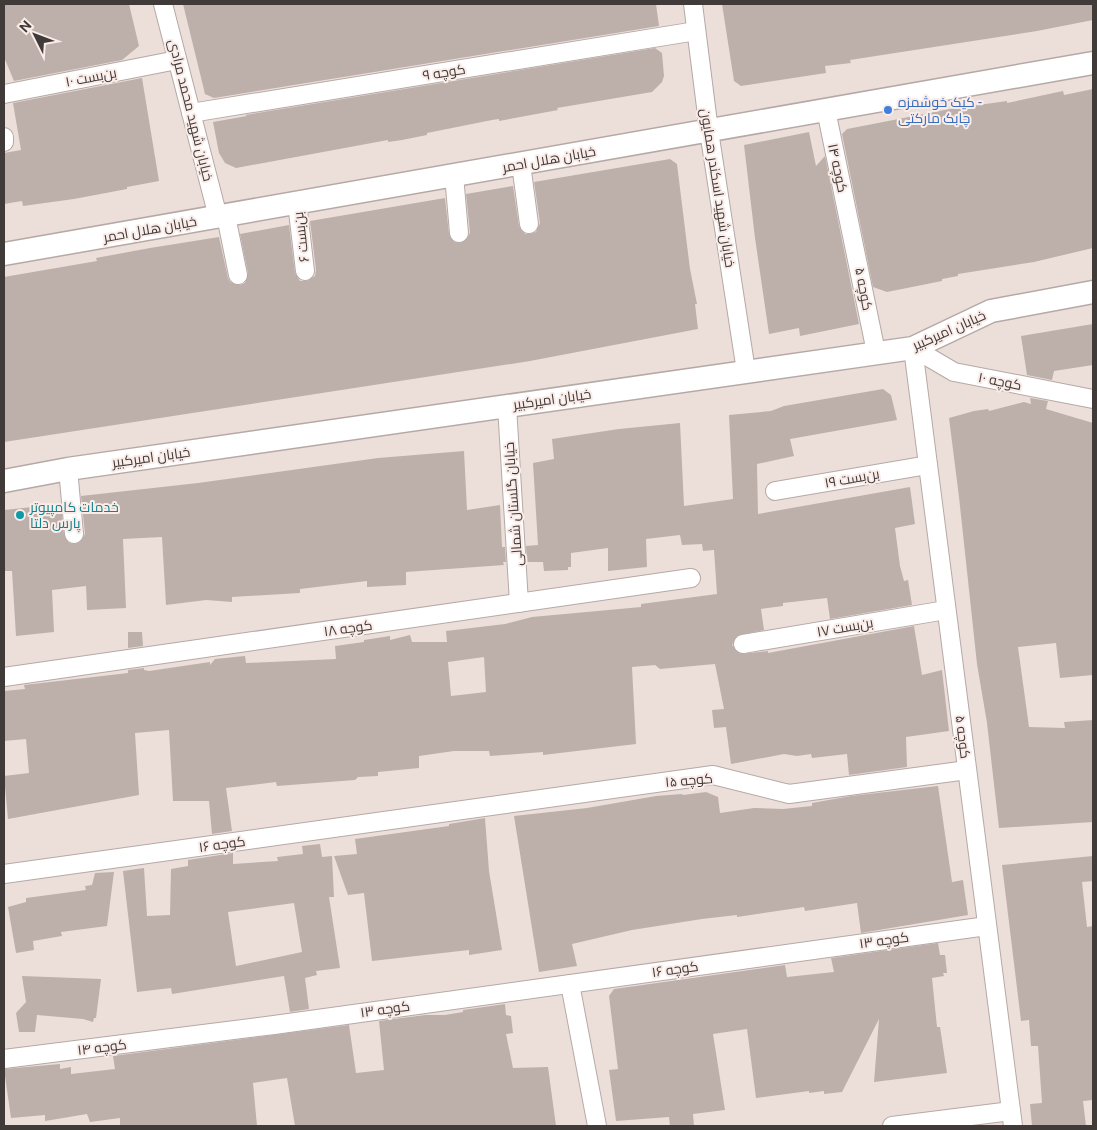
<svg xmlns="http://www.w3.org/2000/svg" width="1097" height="1130" font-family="Ubuntu,Cairo,sans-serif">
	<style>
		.building { fill: #bdb0ab; fill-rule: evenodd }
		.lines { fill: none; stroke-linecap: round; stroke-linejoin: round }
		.minor-casing { stroke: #b6a9a5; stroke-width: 20 }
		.tertiary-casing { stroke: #b6a9a5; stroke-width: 25 }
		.minor { stroke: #fff; stroke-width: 18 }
		.tertiary { stroke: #fff; stroke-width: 22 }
		.shop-dot { fill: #3f7fe0; stroke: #faece8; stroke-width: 2 }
		.culture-dot { fill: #0f9aa8; stroke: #faece8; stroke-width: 2 }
		.labels { text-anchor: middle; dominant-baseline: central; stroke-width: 4; stroke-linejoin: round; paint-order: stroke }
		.street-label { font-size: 14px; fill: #403b39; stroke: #faece8 }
		.shop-label { font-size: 14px; fill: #366cbe; stroke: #faece8; text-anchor: start }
		.culture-label { font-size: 14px; fill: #0d838f; stroke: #faece8; text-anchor: start }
	</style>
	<rect width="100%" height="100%" fill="#ecdfda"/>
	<!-- building -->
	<g class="building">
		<path d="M4 4H129L139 46 122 60 14 81 4 57Z"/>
		<path d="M183 4H656L659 26 214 98 205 94Z"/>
		<path d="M722 4H1093V20L1037 31 850 60 851 63 825 66 826 73 741 86 734 81Z"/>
		<path d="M655 48 662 53 664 76 662 82 652 92 557 108 558 110 499 121V119L492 120 427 133V135L402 140 388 142V140L236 168 225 163 219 153 213 122 247 116 245 115Z"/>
		<path d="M142 78 159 181 127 187V189L74 199 23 206 22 201 4 204V153L21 150 13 103Z"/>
		<path d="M1093 89V248L1034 262 958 274V276L942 279V281L887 292 873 287 842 134 847 129 950 109 1007 101V103L1063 91 1064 95Z"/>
		<path d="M809 132 816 166 825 156 859 324 800 336 799 328 769 334 755 238 744 145Z"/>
		<path d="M670 159 677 164 690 269 697 304H695L698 329 530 361 4 442V277L97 261 96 258 150 248 219 237 228 278 230 282 240 285 245 283 248 273 240 234 289 225 295 273 300 281H307L315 276 316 270 310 221 445 198 449 234 454 242 460 243 465 241 470 233 466 194 513 186 519 226 525 234H531L536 232 540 223 534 182Z"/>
		<path d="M1093 324V365L1054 371 1052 380 1027 375 1021 336Z"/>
		<path d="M883 389 891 395 897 420 790 439 794 456 757 464 758 514 910 487 915 524 895 528 900 566 904 581 908 580 912 605 830 619 827 598 783 603V606L761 609 764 630 737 636 732 645 740 654 768 651V653L914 626 922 675 942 670 949 731 906 737 907 767 849 775 847 754 812 758 811 754 797 756 784 754 731 764 726 727 714 728 712 710 724 709 715 664 660 669 655 665 632 667 636 744 543 755V752L490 756 489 751H454L419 756V768L378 772V776L358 777 355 780 277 786 276 782 226 788 232 831 212 834 209 801H173L169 730 135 733 139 795 8 819 4 776 29 773 26 739 4 741V691L25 689 24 685 128 673V670L144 668V670L149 671 210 662V665L215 659 245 656 246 663 336 659 335 646 364 642V640L390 636V640L410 635 412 642H447L446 631 505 624 532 617 641 607V604L717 594 714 550 703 551 702 544 682 545 680 535 646 539 647 567 608 571V548L571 553V567H568V570L544 571 543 562H527L526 546 538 545 533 463 554 459 552 439 619 429 680 423 684 506 733 499 729 415 771 411 784 406ZM484 657 486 692 451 696 448 662Z"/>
		<path d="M1030 398 1048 401 1046 409 1093 423V675L1060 678 1056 643 1018 647 1029 727 1065 728 1064 722 1093 720V822L999 828 987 723 977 664 959 497 949 418 974 411 988 409 989 411 1024 402 1031 404Z"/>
		<path d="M464 451 467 510 500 505 502 547H505L506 562H503L504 565 406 572V585L367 587V581L300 589V593L232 597V602L206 600 166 605 162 537 123 539 126 608 87 610 86 586 52 590 54 632 16 636 12 571H4V510L61 504 64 535 69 543 75 544 80 542 85 534 81 496 198 483 378 458Z"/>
		<path d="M128 632H142L143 646 128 648Z"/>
		<path d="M938 786 952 882 963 880 968 915 861 933 857 903 805 911 804 907 737 917V915L702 919 632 930 572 944 577 966 539 972 514 816 587 808 656 796 682 794 683 795 706 792 718 797 720 813 754 808 783 809 812 806V803L851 796Z"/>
		<path d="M485 818 489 871 502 950 469 955V950L372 961 364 893 348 895 334 856 357 854 355 839 449 826V824Z"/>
		<path d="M320 844 322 857 332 856 334 897H329L340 968 316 971 317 975 305 978 309 1009 290 1012 284 976 172 994 171 988 137 992 123 871 144 868 147 916 170 915 171 869 188 866V860L233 853V864L278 861 277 857 303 854 302 846ZM294 903 302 952 236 966 228 912Z"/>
		<path d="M1093 856V881L1082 882 1087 927 1093 926V1100L1083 1101 1086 1126H1032L1030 1104 1042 1103 1038 1046H1031L1029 1020 1021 1021 1002 865Z"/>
		<path d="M114 872 107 926 61 932 62 936 33 941 34 950 16 953 8 907 26 902V898L86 890 85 886 92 885 95 873Z"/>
		<path d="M938 943 940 955H945L947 973H943L944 976 932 978 937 1027H940L947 1073 874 1082 879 1019 842 1092 824 1094V1091L809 1093V1091L756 1098 747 1029 713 1034 725 1110 693 1114 694 1126H670L669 1117 616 1121 609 1070 618 1069 609 996 614 989 785 965 787 977 834 972 831 958Z"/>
		<path d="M22 976 101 979 96 1018H94L93 1022 83 1019 37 1015 35 1032H19L16 1013 26 1002Z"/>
		<path d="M505 1004 506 1015 511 1016 513 1033 506 1034 513 1068 548 1067 556 1126H295L287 1078 253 1083 257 1126H120V1118L90 1122 87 1114 45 1121V1115L11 1118 4 1069 60 1064V1069L71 1067V1074L115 1069 113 1056 349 1025 356 1073 384 1070 379 1021 425 1015H445L463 1012V1010Z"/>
	</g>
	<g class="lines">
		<!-- minor casing -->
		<g class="minor-casing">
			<g id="minor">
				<path d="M163 4 218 217"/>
				<path d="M693 4 709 131 746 371"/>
				<path d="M4 94 177 60"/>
				<path d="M826 110 876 352"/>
				<path d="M191 113 696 31"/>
				<path d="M4 137V142"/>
				<path d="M521 164 529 224"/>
				<path d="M454 175 459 233"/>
				<path d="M297 203 305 271"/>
				<path d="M226 216 238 275"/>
				<path d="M913 348 1013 1126"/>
				<path d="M913 348 954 372 1093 399"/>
				<path d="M507 406 519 603"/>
				<path d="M68 469 74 534"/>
				<path d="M775 491 928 465"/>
				<path d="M743 644 946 610"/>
				<path d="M4 677 691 578"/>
				<path d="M4 874 713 775 789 794 967 770"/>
				<path d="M570 984 597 1126"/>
				<path d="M4 1059 274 1025 987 926"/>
				<path d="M892 1126 1011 1111"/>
			</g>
		</g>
		<!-- tertiary casing -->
		<g class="tertiary-casing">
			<g id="tertiary">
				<path d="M4 254 1093 63"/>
				<path d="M4 481 68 469 913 348 991 311 1093 292"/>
			</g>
		</g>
		<!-- minor -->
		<use href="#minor" class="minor"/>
		<!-- tertiary -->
		<use href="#tertiary" class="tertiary"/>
	</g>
	<!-- markers -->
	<circle class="shop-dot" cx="888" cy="110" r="5"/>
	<circle class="culture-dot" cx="20" cy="515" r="5"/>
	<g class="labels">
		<!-- street labels -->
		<g class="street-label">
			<text transform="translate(444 72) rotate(-9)">کوچه ۹</text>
			<text transform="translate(91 77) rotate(-11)">بن‌بست ۱۰</text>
			<text transform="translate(191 110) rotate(76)">خیابان شهید محمد مرادی</text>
			<text transform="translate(549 159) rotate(-10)">خیابان هلال احمر</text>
			<text transform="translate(838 168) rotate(78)">کوچه ۱۴</text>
			<text transform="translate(718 188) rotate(81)">خیابان شهید اسکندر همایون</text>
			<text transform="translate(150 229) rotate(-10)">خیابان هلال احمر</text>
			<text transform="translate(301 237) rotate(-97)">بن‌بست ۶</text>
			<text transform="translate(864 289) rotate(79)">کوچه ۵</text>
			<text transform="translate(949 330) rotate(-24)">خیابان امیرکبیر</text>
			<text transform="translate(1000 381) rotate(11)">کوچه ۱۰</text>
			<text transform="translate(552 399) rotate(-8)">خیابان امیرکبیر</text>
			<text transform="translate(151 457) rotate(-8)">خیابان امیرکبیر</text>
			<text transform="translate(852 478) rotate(-10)">بن‌بست ۱۹</text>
			<text transform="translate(513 504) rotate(-94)">خیابان گلستان شمالی</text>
			<text transform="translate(845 627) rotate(-10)">بن‌بست ۱۷</text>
			<text transform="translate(348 628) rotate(-8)">کوچه ۱۸</text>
			<text transform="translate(963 737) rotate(83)">کوچه ۵</text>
			<text transform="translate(689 780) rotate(-5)">کوچه ۱۵</text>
			<text transform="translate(222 844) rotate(-8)">کوچه ۱۶</text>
			<text transform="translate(884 940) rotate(-8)">کوچه ۱۳</text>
			<text transform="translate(675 969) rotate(-8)">کوچه ۱۶</text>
			<text transform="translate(385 1009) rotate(-8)">کوچه ۱۳</text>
			<text transform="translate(102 1047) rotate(-7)">کوچه ۱۴</text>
		</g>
		<!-- shop labels -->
		<g class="shop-label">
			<text x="898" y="102">کیک خوشمزه -<tspan x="898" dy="16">چابک مارکتی</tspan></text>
		</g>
		<!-- culture labels -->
		<g class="culture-label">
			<text x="30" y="507">خدمات کامپیوتر<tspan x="30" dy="16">پارس دلتا</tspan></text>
		</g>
	</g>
	<!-- border -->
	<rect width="1097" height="1130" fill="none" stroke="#403b39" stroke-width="10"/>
	<!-- north arrow -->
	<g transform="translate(35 35) rotate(312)" stroke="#faece8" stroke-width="4" paint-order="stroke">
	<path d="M0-4L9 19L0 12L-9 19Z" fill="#403b39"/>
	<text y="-8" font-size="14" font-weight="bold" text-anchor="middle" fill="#403b39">N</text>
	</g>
</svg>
